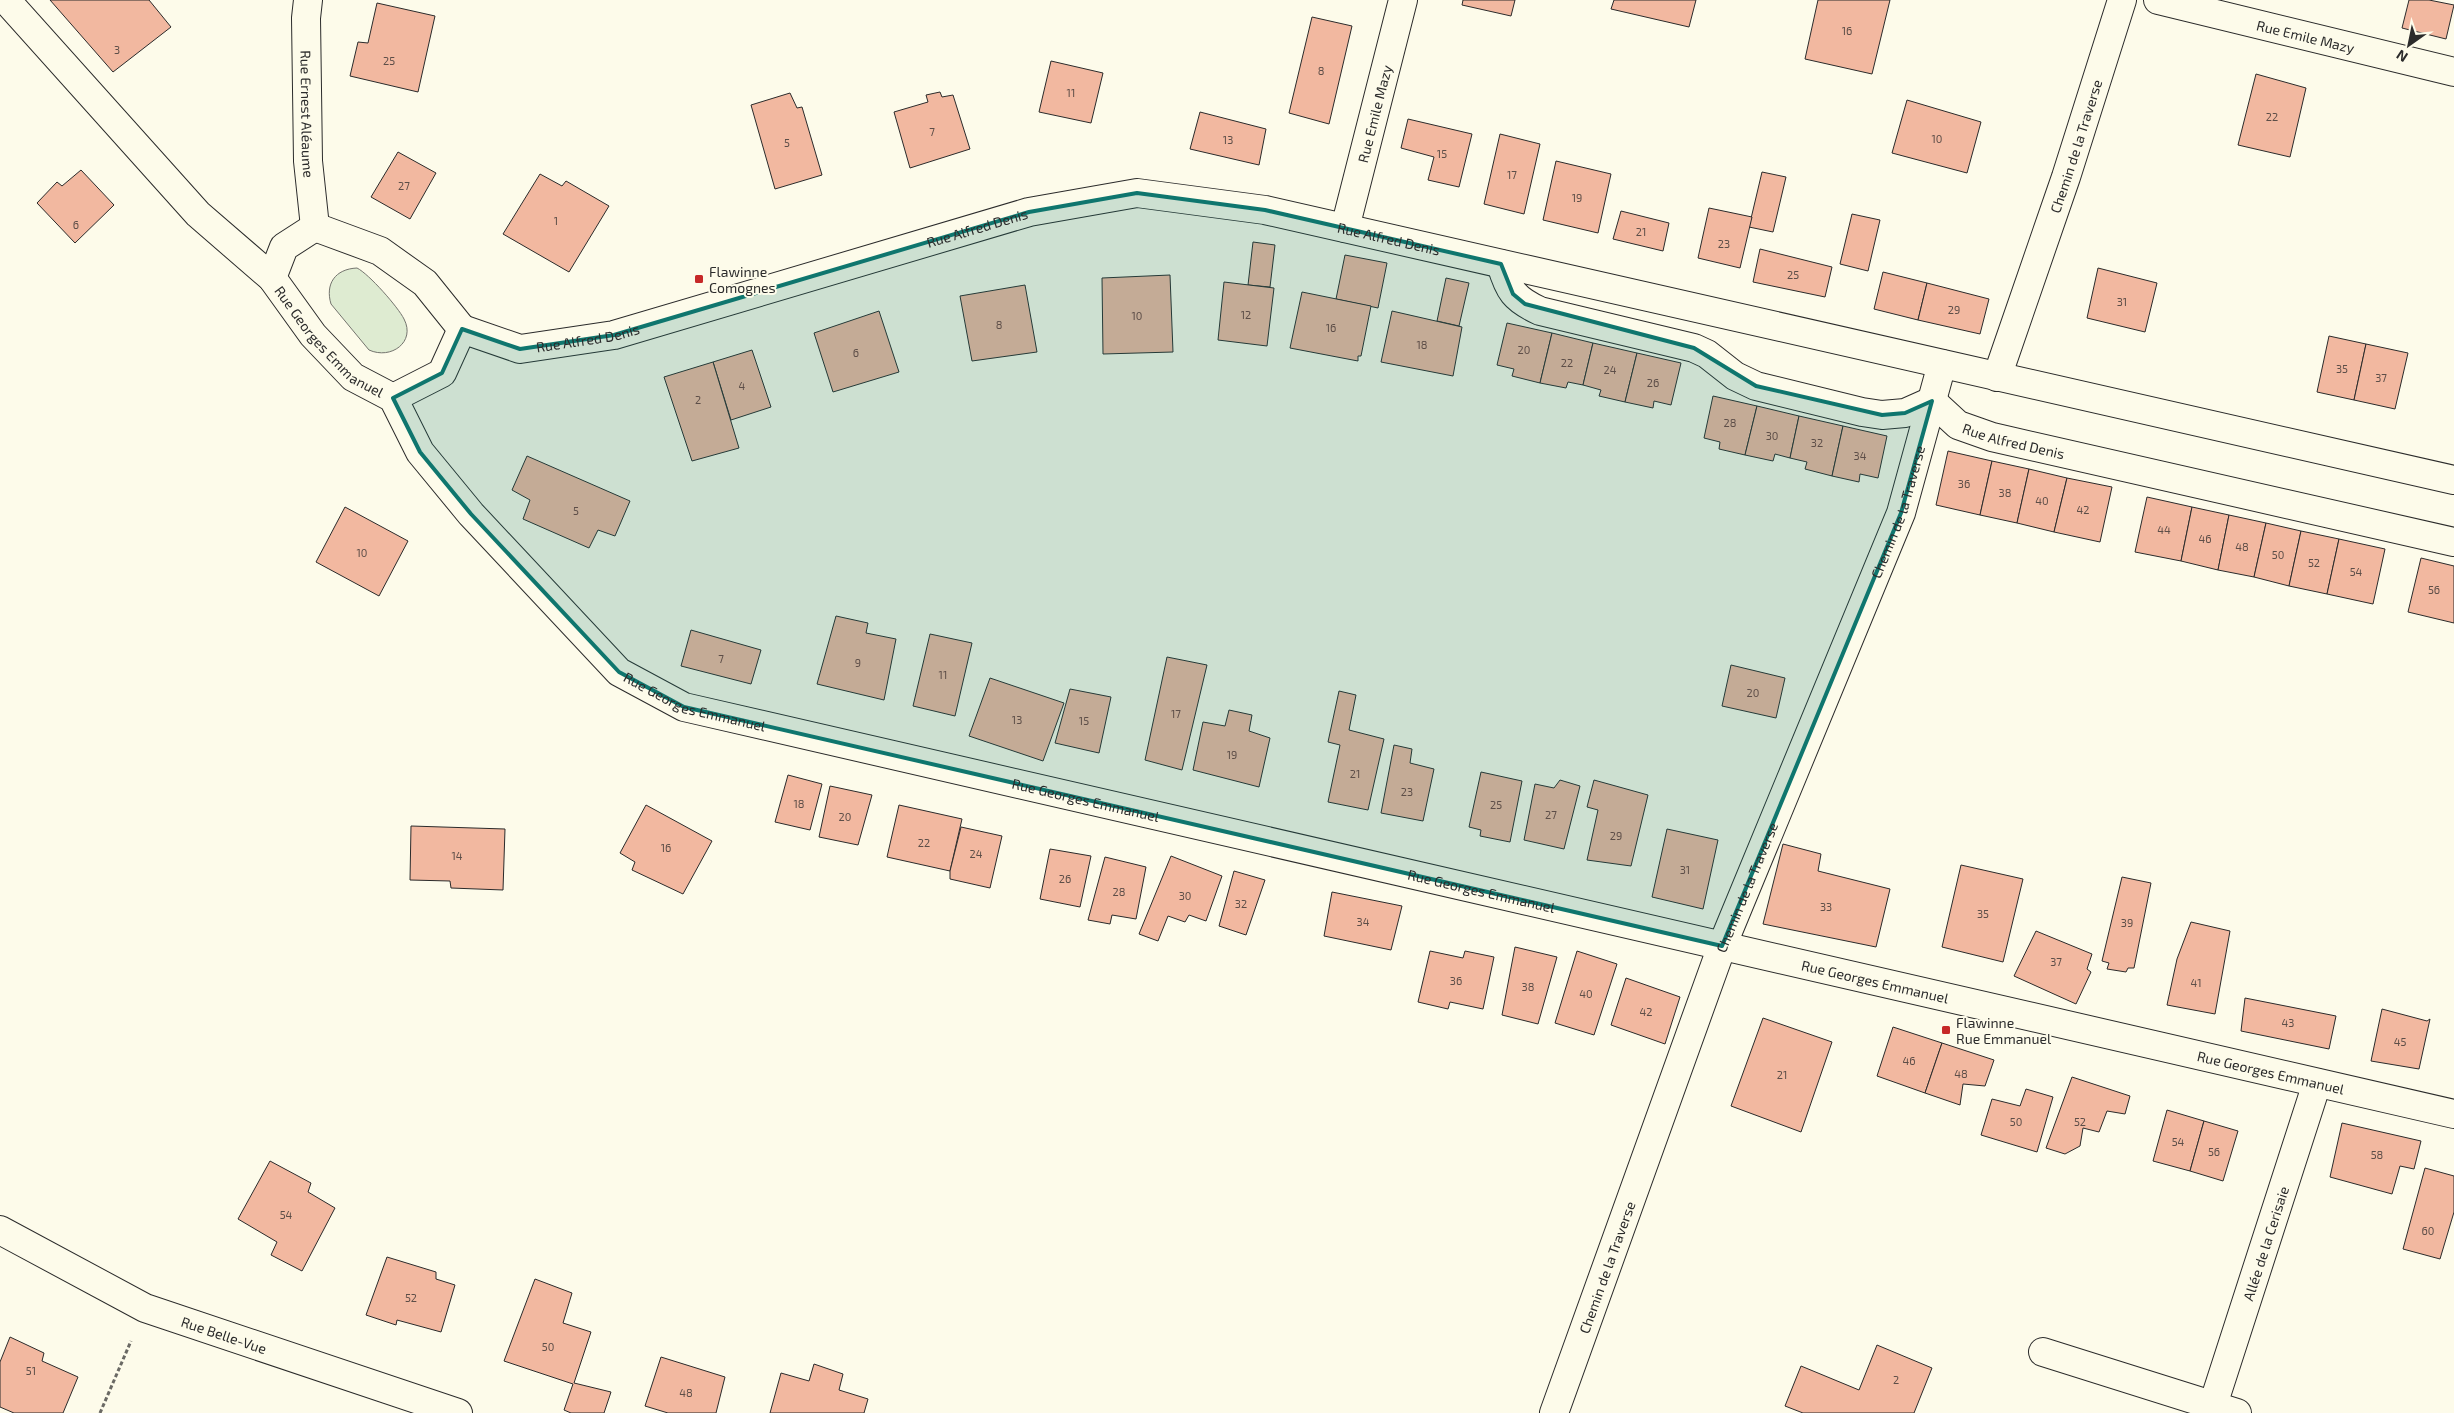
<svg xmlns="http://www.w3.org/2000/svg" width="2454" height="1413" font-family="'Exo 2',sans-serif">
	<style>
		.green { fill: #deebd1; stroke: #74746e }
		.building { fill: #f2b8a0; stroke: #2b2b2b }
		.lines { fill: none; stroke-linecap: round; stroke-linejoin: round }
		.minor-casing { stroke: #2b2b2b; stroke-width: 30 }
		.path { stroke: #6a6964; stroke-width: 3; stroke-dasharray: 4 2.5; stroke-linecap: butt }
		.minor { stroke: #fdfbea; stroke-width: 28 }
		.marked { fill: #0f766e; fill-opacity: 0.2; stroke: #0f766e; stroke-width: 4; stroke-linejoin: round }
		.poi-dot { fill: #c62828; stroke: #fdfbea; stroke-width: 2 }
		.labels { text-anchor: middle; dominant-baseline: central; stroke-width: 4; stroke-linejoin: round; paint-order: stroke }
		.number-label { font-size: 11px; fill: #5d4e48 }
		.street-label { font-size: 14px; fill: #2b2b2b; stroke: #fdfbea }
		.poi-label { font-size: 14px; fill: #2b2b2b; stroke: #fdfbea; text-anchor: start }
	</style>
	<rect width="100%" height="100%" fill="#fdfbea"/>
	<!-- green -->
	<path class="green" d="M357 268C369 274 398 307 404 319 416 342 391 360 369 350L331 304C325 284 335 269 357 268Z"/>
	<!-- building -->
	<g class="building">
		<path d="M50 0H149L171 27 113 72Z"/>
		<path d="M1463 0H1515L1511 16 1462 5Z"/>
		<path d="M1614 0H1696L1689 27 1611 9Z"/>
		<path d="M1818 0H1890L1872 74 1805 59Z"/>
		<path d="M2409 0H2429L2454 5 2446 39 2402 28Z"/>
		<path d="M377 3 435 16 418 92 350 76 358 42 368 43Z"/>
		<path d="M1312 17 1352 26 1329 124 1289 113Z"/>
		<path d="M1051 61 1103 73 1091 123 1039 112Z"/>
		<path d="M2256 74 2306 88 2290 157 2238 145Z"/>
		<path d="M940 92 942 97 953 95 970 149 910 168 894 112 928 102 926 95Z"/>
		<path d="M790 93 797 108 802 107 822 175 775 189 751 105Z"/>
		<path d="M1907 100 1981 122 1967 173 1892 153Z"/>
		<path d="M1200 112 1266 129 1259 165 1190 149Z"/>
		<path d="M1408 119 1472 134 1459 187 1428 180 1434 157 1401 148Z"/>
		<path d="M1500 134 1540 144 1524 214 1484 204Z"/>
		<path d="M398 152 436 173 410 219 371 197Z"/>
		<path d="M1556 161 1611 174 1598 233 1543 220Z"/>
		<path d="M81 170 114 205 75 243 37 203 57 182 62 186Z"/>
		<path d="M1762 172 1786 177 1773 232 1749 227Z"/>
		<path d="M540 174 562 186 566 181 609 206 569 272 503 234Z"/>
		<path d="M1709 208 1752 217 1740 268 1698 258Z"/>
		<path d="M1621 211 1669 223 1663 251 1613 239Z"/>
		<path d="M1852 214 1880 220 1868 271 1840 264Z"/>
		<path d="M1253 242 1275 245 1270 287 1248 285Z"/>
		<path d="M1760 249 1832 267 1825 297 1753 282Z"/>
		<path d="M1345 255 1387 263 1378 308 1336 299Z"/>
		<path d="M2098 268 2157 283 2145 332 2087 318Z"/>
		<path d="M1883 272 1927 283 1918 320 1874 309Z"/>
		<path d="M1170 275 1173 352 1103 354 1102 278Z"/>
		<path d="M1446 278 1469 283 1459 326 1437 321Z"/>
		<path d="M1224 282 1274 288 1267 346 1218 340Z"/>
		<path d="M1927 283 1989 299 1980 334 1918 320Z"/>
		<path d="M1025 285 1037 352 972 361 960 296Z"/>
		<path d="M1302 292 1371 306 1361 356H1358V361L1290 348Z"/>
		<path d="M879 311 899 372 833 392 814 333Z"/>
		<path d="M1392 311 1462 327 1453 376 1381 362Z"/>
		<path d="M1507 323 1552 333 1540 383 1512 376 1514 369 1497 365Z"/>
		<path d="M1552 333 1593 343 1583 385 1568 382 1566 388 1540 383Z"/>
		<path d="M2329 336 2366 344 2354 400 2317 392Z"/>
		<path d="M1593 343 1637 353 1625 402 1599 396 1601 390 1583 385Z"/>
		<path d="M2366 344 2408 353 2395 409 2354 400Z"/>
		<path d="M752 350 771 407 731 420 713 362Z"/>
		<path d="M1637 353 1681 363 1671 405 1654 401 1653 408 1625 402Z"/>
		<path d="M713 362 739 448 692 461 664 377Z"/>
		<path d="M1713 396 1757 406 1745 455 1719 449 1720 442 1704 438Z"/>
		<path d="M1757 406 1799 416 1790 458 1775 454 1773 461 1745 455Z"/>
		<path d="M1799 416 1843 426 1832 476 1805 469 1807 462 1790 458Z"/>
		<path d="M1843 426 1887 436 1878 478 1860 474 1859 482 1832 476Z"/>
		<path d="M1948 451 1992 461 1980 515 1936 505Z"/>
		<path d="M527 456 630 501 615 536 598 530 589 548 523 519 530 500 512 490Z"/>
		<path d="M1992 461 2029 469 2017 523 1980 515Z"/>
		<path d="M2029 469 2067 478 2054 532 2017 523Z"/>
		<path d="M2067 478 2112 487 2100 542 2054 532Z"/>
		<path d="M2147 497 2192 507 2181 561 2135 552Z"/>
		<path d="M345 507 408 541 379 596 316 562Z"/>
		<path d="M2192 507 2229 515 2218 570 2181 561Z"/>
		<path d="M2229 515 2266 523 2254 577 2218 570Z"/>
		<path d="M2266 523 2301 531 2289 586 2254 577Z"/>
		<path d="M2301 531 2339 539 2327 594 2289 586Z"/>
		<path d="M2339 539 2385 549 2373 604 2327 594Z"/>
		<path d="M2421 558 2454 566V623L2408 612Z"/>
		<path d="M836 616 868 623 866 633 896 639 884 700 817 684Z"/>
		<path d="M691 630 761 650 751 684 681 666Z"/>
		<path d="M930 634 972 643 955 716 913 706Z"/>
		<path d="M1167 657 1207 665 1182 770 1145 760Z"/>
		<path d="M1731 665 1785 678 1776 718 1722 706Z"/>
		<path d="M990 678 1064 703 1043 761 969 736Z"/>
		<path d="M1070 689 1111 697 1099 753 1055 743Z"/>
		<path d="M1339 691 1356 695 1349 730 1384 739 1368 810 1328 802 1340 745 1328 742Z"/>
		<path d="M1229 710 1252 715 1249 731 1270 738 1259 787 1193 770 1203 722 1225 726Z"/>
		<path d="M1394 745 1412 749 1410 763 1434 769 1423 821 1381 813Z"/>
		<path d="M1481 772 1522 781 1510 842 1480 836 1481 830 1469 827Z"/>
		<path d="M788 775 822 784 810 830 775 822Z"/>
		<path d="M1560 780 1580 786 1564 849 1524 840 1535 784 1554 788Z"/>
		<path d="M1594 780 1648 795 1631 866 1587 860 1598 810 1587 807Z"/>
		<path d="M830 786 872 795 858 845 819 837Z"/>
		<path d="M646 805 712 841 683 894 632 870 635 862 620 853Z"/>
		<path d="M899 805 962 819 950 871 887 857Z"/>
		<path d="M411 826 505 829 503 890 451 888 450 881 410 880Z"/>
		<path d="M961 827 1002 836 990 888 950 879V871Z"/>
		<path d="M1667 829 1718 840 1703 909 1652 897Z"/>
		<path d="M1783 844 1821 854 1818 871 1890 889 1876 947 1763 924Z"/>
		<path d="M1050 849 1091 856 1080 907 1040 899Z"/>
		<path d="M1171 856 1222 876 1206 921 1189 915 1185 922 1168 916 1158 941 1139 934Z"/>
		<path d="M1105 857 1146 867 1136 919 1112 915 1110 924 1088 920Z"/>
		<path d="M1961 865 2023 879 2003 962 1942 947Z"/>
		<path d="M1234 871 1265 880 1246 935 1219 926Z"/>
		<path d="M2122 877 2151 883 2134 968H2128L2126 972 2107 969 2109 963 2102 961Z"/>
		<path d="M1332 892 1402 906 1391 950 1324 936Z"/>
		<path d="M2191 922 2230 931 2215 1014 2167 1005 2177 959Z"/>
		<path d="M2036 931 2092 954 2087 969 2091 972 2076 1004 2014 976Z"/>
		<path d="M1515 947 1557 957 1538 1024 1502 1015Z"/>
		<path d="M1430 951 1463 958 1465 951 1494 957 1483 1009 1450 1002 1448 1009 1418 1002Z"/>
		<path d="M1577 951 1617 964 1594 1035 1555 1023Z"/>
		<path d="M1626 978 1680 997 1665 1044 1611 1025Z"/>
		<path d="M2245 998 2336 1016 2329 1049 2241 1031Z"/>
		<path d="M2382 1009 2427 1021 2430 1019 2419 1069 2371 1061Z"/>
		<path d="M1763 1018 1832 1042 1801 1132 1731 1106Z"/>
		<path d="M1893 1027 1942 1043 1925 1093 1877 1076Z"/>
		<path d="M1942 1043 1994 1060 1985 1086 1963 1084 1960 1105 1925 1093Z"/>
		<path d="M2072 1077 2130 1096 2125 1114 2107 1111 2099 1132 2083 1128 2080 1146 2065 1154 2046 1148Z"/>
		<path d="M2026 1089 2053 1097 2037 1152 1981 1135 1992 1099 2020 1106Z"/>
		<path d="M2167 1110 2204 1121 2190 1171 2153 1161Z"/>
		<path d="M2204 1121 2238 1131 2223 1181 2190 1171Z"/>
		<path d="M2342 1123 2421 1141 2414 1169 2400 1166 2392 1194 2330 1177Z"/>
		<path d="M270 1161 311 1183 308 1192 335 1208 302 1271 271 1255 277 1242 238 1219Z"/>
		<path d="M2425 1168 2454 1176V1212L2440 1259 2403 1249Z"/>
		<path d="M387 1257 436 1272V1279L455 1285 441 1332 397 1320 396 1325 366 1315Z"/>
		<path d="M535 1279 572 1293 563 1323 591 1332 574 1383 611 1392 604 1413H571L564 1410 573 1384 504 1361Z"/>
		<path d="M10 1337 44 1353 42 1361 78 1377 63 1413H14L0 1407V1362Z"/>
		<path d="M1877 1345 1932 1368 1914 1413H1803L1785 1406 1801 1366 1859 1390Z"/>
		<path d="M661 1357 725 1377 716 1413H668L645 1406Z"/>
		<path d="M814 1364 843 1374 839 1390 868 1399 864 1413H770L781 1373 809 1381Z"/>
	</g>
	<g class="lines">
		<!-- minor casing -->
		<g class="minor-casing">
			<g id="minor">
				<path id="s1" d="M6 0 198 214 272 278 313 335 353 377 393 398 420 452 471 514 619 672 684 707 2454 1114"/>
				<path id="s2" d="M308 0 306 18 308 161 315 227"/>
				<path id="s3" d="M2158 0 2454 72"/>
				<path d="M315 227 380 251 425 283 462 329"/>
				<path id="s4" d="M1345 228 1403 0"/>
				<path id="s5" d="M1501 264C1509 291 1514 299 1540 311L1694 348 1707 354 1735 376 1756 386 1862 412 1882 415 1905 413 1932 401 1958 425 1992 437 2454 542"/>
				<path d="M272 278 284 247 315 227"/>
				<path id="s6" d="M462 329 520 349 614 335 1029 212 1137 193 1265 210 2454 480"/>
				<path id="s7" d="M1997 377 2066 177 2122 0"/>
				<path d="M393 398 442 373 462 329"/>
				<path id="s8" d="M0 1230 145 1308 458 1413"/>
				<path d="M2043 1352 2237 1413"/>
				<path id="s9" d="M2213 1405 2317 1083"/>
				<path id="s10" d="M1554 1413 1722 946 1901 513 1942 364"/>
			</g>
		</g>
		<!-- path -->
		<path class="path" d="M100 1413 131 1341"/>
		<!-- minor -->
		<use href="#minor" class="minor"/>
	</g>
	<!-- marked area -->
	<path class="marked" d="M1137 193 1265 210 1501 264 1513 294 1525 304 1694 348 1756 386 1882 415 1905 413 1932 401 1901 513 1722 946 684 707 619 672 471 514 420 452 393 398 442 373 462 329 520 349 614 335 1029 212Z"/>
	<!-- markers -->
	<g class="poi-dot">
		<rect x="694" y="274" width="10" height="10" rx="2.5"/>
		<rect x="1941" y="1025" width="10" height="10" rx="2.5"/>
	</g>
	<g class="labels">
		<!-- number labels -->
		<g class="number-label">
			<text x="1847" y="30">16</text>
			<text x="117" y="49">3</text>
			<text x="389" y="60">25</text>
			<text x="1321" y="70">8</text>
			<text x="1071" y="92">11</text>
			<text x="2272" y="116">22</text>
			<text x="932" y="131">7</text>
			<text x="1937" y="138">10</text>
			<text x="1228" y="139">13</text>
			<text x="787" y="142">5</text>
			<text x="1442" y="153">15</text>
			<text x="1512" y="174">17</text>
			<text x="404" y="185">27</text>
			<text x="1577" y="197">19</text>
			<text x="556" y="220">1</text>
			<text x="76" y="224">6</text>
			<text x="1641" y="231">21</text>
			<text x="1724" y="243">23</text>
			<text x="1793" y="274">25</text>
			<text x="2122" y="301">31</text>
			<text x="1954" y="309">29</text>
			<text x="1246" y="314">12</text>
			<text x="1137" y="315">10</text>
			<text x="999" y="324">8</text>
			<text x="1331" y="327">16</text>
			<text x="1422" y="344">18</text>
			<text x="1524" y="349">20</text>
			<text x="856" y="352">6</text>
			<text x="1567" y="362">22</text>
			<text x="2342" y="368">35</text>
			<text x="1610" y="369">24</text>
			<text x="2381" y="377">37</text>
			<text x="1653" y="382">26</text>
			<text x="742" y="385">4</text>
			<text x="698" y="399">2</text>
			<text x="1730" y="422">28</text>
			<text x="1772" y="435">30</text>
			<text x="1817" y="442">32</text>
			<text x="1860" y="455">34</text>
			<text x="1964" y="483">36</text>
			<text x="2005" y="492">38</text>
			<text x="2042" y="500">40</text>
			<text x="2083" y="509">42</text>
			<text x="576" y="510">5</text>
			<text x="2164" y="529">44</text>
			<text x="2205" y="538">46</text>
			<text x="2242" y="546">48</text>
			<text x="362" y="552">10</text>
			<text x="2278" y="554">50</text>
			<text x="2314" y="562">52</text>
			<text x="2356" y="571">54</text>
			<text x="2434" y="589">56</text>
			<text x="721" y="658">7</text>
			<text x="858" y="662">9</text>
			<text x="943" y="674">11</text>
			<text x="1753" y="692">20</text>
			<text x="1176" y="713">17</text>
			<text x="1017" y="719">13</text>
			<text x="1084" y="720">15</text>
			<text x="1232" y="754">19</text>
			<text x="1355" y="773">21</text>
			<text x="1407" y="791">23</text>
			<text x="799" y="803">18</text>
			<text x="1496" y="804">25</text>
			<text x="1551" y="814">27</text>
			<text x="845" y="816">20</text>
			<text x="1616" y="835">29</text>
			<text x="924" y="842">22</text>
			<text x="666" y="847">16</text>
			<text x="976" y="853">24</text>
			<text x="457" y="855">14</text>
			<text x="1685" y="869">31</text>
			<text x="1065" y="878">26</text>
			<text x="1119" y="891">28</text>
			<text x="1185" y="895">30</text>
			<text x="1241" y="903">32</text>
			<text x="1826" y="906">33</text>
			<text x="1983" y="913">35</text>
			<text x="1363" y="921">34</text>
			<text x="2127" y="922">39</text>
			<text x="2056" y="961">37</text>
			<text x="1456" y="980">36</text>
			<text x="2196" y="982">41</text>
			<text x="1528" y="986">38</text>
			<text x="1586" y="993">40</text>
			<text x="1646" y="1011">42</text>
			<text x="2288" y="1022">43</text>
			<text x="2400" y="1041">45</text>
			<text x="1909" y="1060">46</text>
			<text x="1961" y="1073">48</text>
			<text x="1782" y="1074">21</text>
			<text x="2016" y="1121">50</text>
			<text x="2080" y="1121">52</text>
			<text x="2178" y="1141">54</text>
			<text x="2214" y="1151">56</text>
			<text x="2377" y="1154">58</text>
			<text x="286" y="1214">54</text>
			<text x="2428" y="1230">60</text>
			<text x="411" y="1297">52</text>
			<text x="548" y="1346">50</text>
			<text x="31" y="1370">51</text>
			<text x="1896" y="1379">2</text>
			<text x="686" y="1392">48</text>
		</g>
		<!-- street labels -->
		<g class="street-label">
			<text stroke="none"><textPath href="#s3" startOffset="152">Rue Emile Mazy</textPath></text>
			<text stroke="none"><textPath href="#s2" startOffset="114">Rue Ernest Aléaume</textPath></text>
			<text stroke="none"><textPath href="#s4" startOffset="118">Rue Emile Mazy</textPath></text>
			<text stroke="none"><textPath href="#s7" startOffset="244">Chemin de la Traverse</textPath></text>
			<text stroke="none"><textPath href="#s6" startOffset="535">Rue Alfred Denis</textPath></text>
			<text stroke="none"><textPath href="#s6" startOffset="955">Rue Alfred Denis</textPath></text>
			<text stroke="none"><textPath href="#s6" startOffset="130">Rue Alfred Denis</textPath></text>
			<text stroke="none"><textPath href="#s1" startOffset="472">Rue Georges Emmanuel</textPath></text>
			<text stroke="none"><textPath href="#s5" startOffset="571">Rue Alfred Denis</textPath></text>
			<text stroke="none"><textPath href="#s10" startOffset="965">Chemin de la Traverse</textPath></text>
			<text stroke="none"><textPath href="#s1" startOffset="998">Rue Georges Emmanuel</textPath></text>
			<text stroke="none"><textPath href="#s1" startOffset="1402">Rue Georges Emmanuel</textPath></text>
			<text stroke="none"><textPath href="#s10" startOffset="560">Chemin de la Traverse</textPath></text>
			<text stroke="none"><textPath href="#s1" startOffset="1808">Rue Georges Emmanuel</textPath></text>
			<text stroke="none"><textPath href="#s1" startOffset="2212">Rue Georges Emmanuel</textPath></text>
			<text stroke="none"><textPath href="#s1" startOffset="2618">Rue Georges Emmanuel</textPath></text>
			<text stroke="none"><textPath href="#s9" startOffset="170">Allée de la Cerisaie</textPath></text>
			<text stroke="none"><textPath href="#s10" startOffset="155">Chemin de la Traverse</textPath></text>
			<text stroke="none"><textPath href="#s8" startOffset="248">Rue Belle-Vue</textPath></text>
		</g>
		<!-- poi labels -->
		<g class="poi-label">
			<text x="709" y="271">Flawinne<tspan x="709" dy="16">Comognes</tspan></text>
			<text x="1956" y="1022">Flawinne<tspan x="1956" dy="16">Rue Emmanuel</tspan></text>
		</g>
	</g>
	<!-- north arrow -->
	<g transform="translate(2409 45) rotate(213)" stroke="#fdfbea" stroke-width="4" paint-order="stroke">
	<path d="M0-4L9 19L0 12L-9 19Z" fill="#2b2b2b"/>
	<text y="-8" font-size="14" font-weight="bold" text-anchor="middle" fill="#2b2b2b">N</text>
	</g>
</svg>
